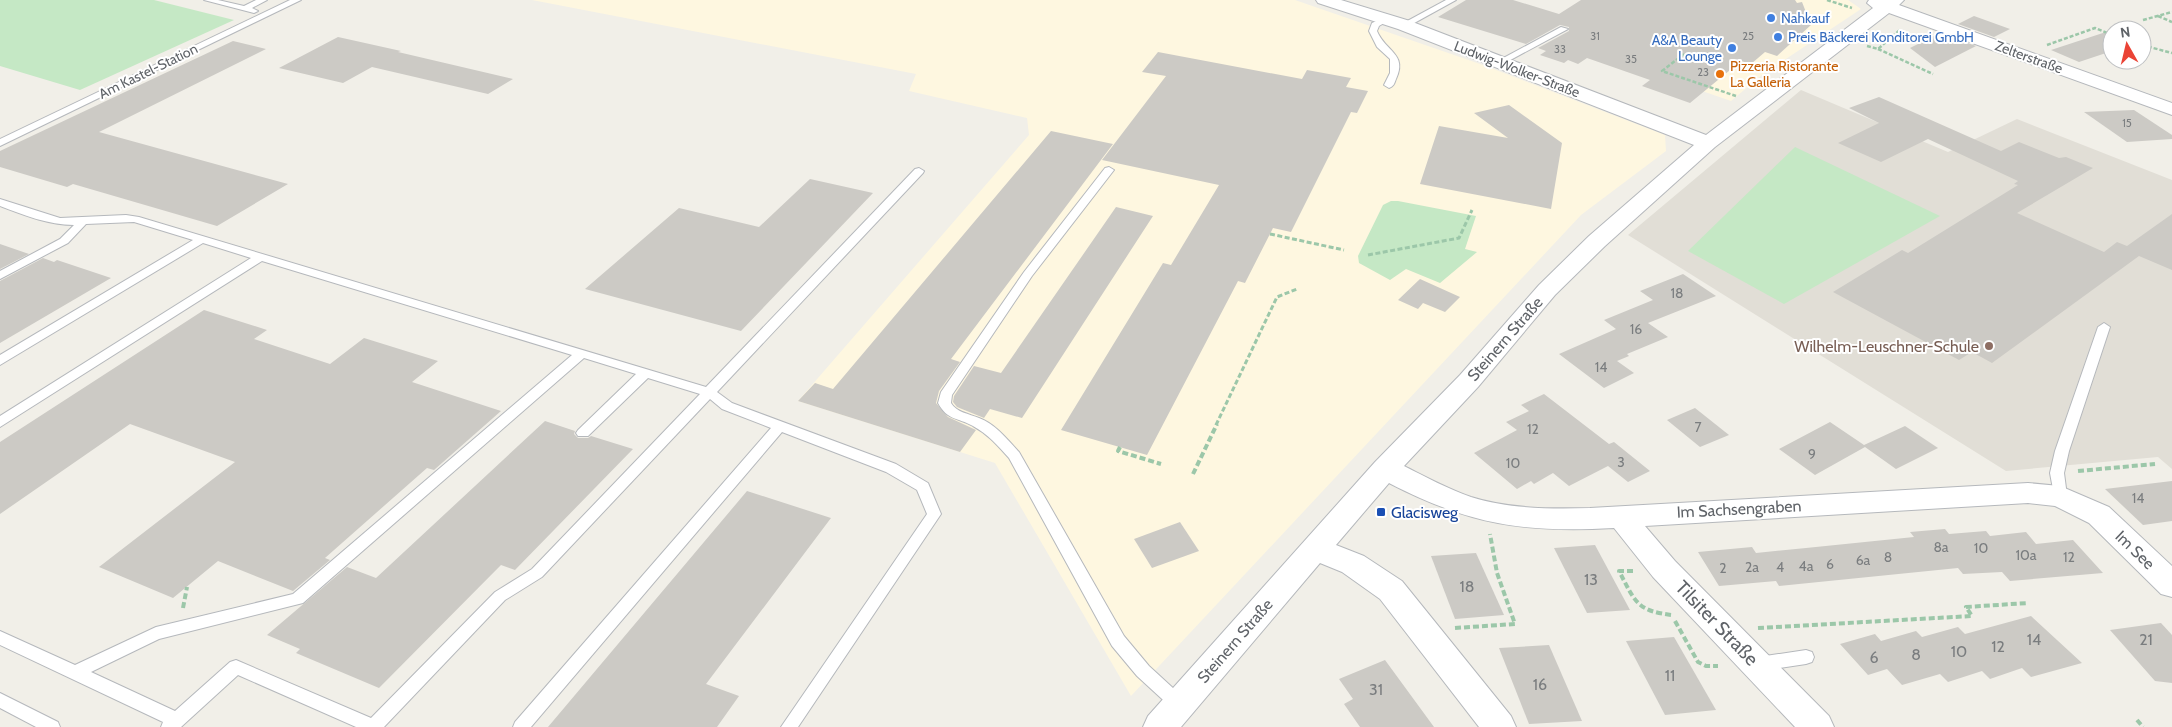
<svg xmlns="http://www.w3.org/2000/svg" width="2172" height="727" font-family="Cabin,sans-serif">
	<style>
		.commercial { fill: #fef7e0 }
		.education { fill: #e1ded6 }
		.green { fill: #c5e8c5 }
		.building { fill: #cccac5 }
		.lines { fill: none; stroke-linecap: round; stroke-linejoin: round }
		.service-casing { stroke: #b5b8bc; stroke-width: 2 }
		.minor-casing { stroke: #b5b8bc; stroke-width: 2 }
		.path-far2 { stroke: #9cc7a9; stroke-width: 2.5; stroke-dasharray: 4 2; stroke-linecap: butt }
		.path-far1 { stroke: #9cc7a9; stroke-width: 3; stroke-dasharray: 5 2.5; stroke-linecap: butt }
		.path { stroke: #9cc7a9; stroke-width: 4; stroke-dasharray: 6 3; stroke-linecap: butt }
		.service { fill: #fff; fill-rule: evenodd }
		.minor { fill: #fff; fill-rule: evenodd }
		.shop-dot { fill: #3f7fe0; stroke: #fff; stroke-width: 2 }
		.food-dot { fill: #e8710a; stroke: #fff; stroke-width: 2 }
		.education-dot { fill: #8d6e63; stroke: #fff; stroke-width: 2 }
		.transit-dot { fill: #1a4fb4; stroke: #fff; stroke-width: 2 }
		.labels { text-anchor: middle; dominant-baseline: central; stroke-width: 4; stroke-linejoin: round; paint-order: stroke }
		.far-number-label { font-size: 11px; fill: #7a7d7f }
		.far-shop-label { font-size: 14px; fill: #366cbe; stroke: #fff; text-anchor: start }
		.far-street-label { font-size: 14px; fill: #5f6368; stroke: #fff }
		.far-food-label { font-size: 14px; fill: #c56008; stroke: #fff; text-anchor: start }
		.number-label { font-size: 14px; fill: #7a7d7f }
		.street-label { font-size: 16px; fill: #5f6368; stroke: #fff }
		.education-label { font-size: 16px; fill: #785e54; stroke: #fff; text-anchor: end }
		.transit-label { font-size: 16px; fill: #164399; stroke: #fff; text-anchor: start }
		.near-number-label { font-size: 16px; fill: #7a7d7f }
		.near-street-label { font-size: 19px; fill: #5f6368; stroke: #fff }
	</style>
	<rect width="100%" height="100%" fill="#f1efe8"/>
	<!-- commercial -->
	<g class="commercial">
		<path d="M532 0H1295L1483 65 1665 135 1666 151 1581 215 1131 696 995 463 798 401 1029 135 1027 118 909 91 916 74Z"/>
		<path d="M1674 0H1848L1861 9 1762 75 1731 101 1647 72Z"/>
	</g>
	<!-- education -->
	<path class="education" d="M1801 90 1948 152 2017 119 2172 180V469L2158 457 2006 471 1628 235Z"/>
	<!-- green -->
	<g class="green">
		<path d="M0 0H154L234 20 80 90 0 66Z"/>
		<path d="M1795 147 1940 216 1784 304 1688 251Z"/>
		<path d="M1398 201 1476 216 1465 249 1477 252 1440 283 1406 269 1390 280 1359 263 1358 256 1383 205 1391 201Z"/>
	</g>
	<!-- building -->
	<g class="building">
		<path d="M1466 0H1513L1559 14 1581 0H1795L1797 3 1802 2 1811 25 1777 56 1765 52 1751 64 1741 61 1690 103 1642 86 1650 80 1587 58 1578 64 1568 60 1564 63 1540 55 1546 51 1538 48 1569 31V27L1560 25 1526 44 1438 17Z"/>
		<path d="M1974 16 2010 29 1994 37 1958 24Z"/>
		<path d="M2112 30V51L2079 62 2051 50Z"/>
		<path d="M1940 33 1976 46 1935 67 1910 48Z"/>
		<path d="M338 37 401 51 398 52 513 79 488 94 372 67 343 83 279 68Z"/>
		<path d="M233 41 266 49 99 132 288 184 217 226 73 184 67 187 0 167V151Z"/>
		<path d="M1158 52 1302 79 1307 70 1351 78 1346 87 1368 91 1357 113 1351 112 1291 232 1273 228 1245 283 1238 281 1147 455 1061 430 1163 263 1171 265 1219 185 1102 160 1166 76 1142 72Z"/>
		<path d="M1879 97 2001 151 2019 142 2059 158 2066 157 2093 168 2017 213 2104 252 2117 242 2127 246 2172 214V270L2139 256 1992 363 1972 352 1959 360 1833 292 1902 250 1908 253 2018 185 2014 184 2018 181 1928 139 1881 162 1838 143 1879 123 1849 108Z"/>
		<path d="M1509 105 1562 143 1551 209 1420 184 1439 126 1508 138 1474 113Z"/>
		<path d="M2134 110 2172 135V139L2127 142 2084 112Z"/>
		<path d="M1051 131 1113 144 951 359 960 362 939 391 936 403 948 417 976 430 960 452 798 401 815 383 833 389Z"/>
		<path d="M810 179 873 193 741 331 585 289 679 208 759 227Z"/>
		<path d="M1116 207 1153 216 1022 418 990 409 984 418 957 407 953 402 954 396 974 366 1001 373Z"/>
		<path d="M0 244 29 254 0 269Z"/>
		<path d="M43 258 54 262 57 260 111 278 0 343V281Z"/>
		<path d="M1683 274 1716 296 1648 323 1668 337 1627 354 1629 356 1617 361 1634 373 1604 388 1559 354 1616 329 1604 320 1653 300 1640 291Z"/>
		<path d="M1420 279 1460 297 1445 312 1423 303 1418 309 1398 300Z"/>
		<path d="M204 310 267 330 254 339 330 364 364 338 438 361 412 382 501 411 434 470 427 468 325 558 330 560 293 591 218 561 173 598 99 567 235 462 130 424 0 514V442Z"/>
		<path d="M1544 394 1609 444 1614 442 1650 471 1628 482 1608 466 1569 486 1553 473 1534 484 1531 481 1517 489 1474 453 1517 430 1506 422 1529 411 1521 405Z"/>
		<path d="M1695 408 1729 435 1700 447 1667 420Z"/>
		<path d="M545 421 575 431 574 434 578 438H588L591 436 633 449 515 570 501 565 379 688 296 653 300 649 267 635 347 567 376 578Z"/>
		<path d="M1830 422 1864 445 1905 426 1938 448 1896 469 1865 447 1815 475 1779 449Z"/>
		<path d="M2172 481V521L2143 525 2105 489Z"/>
		<path d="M747 491 831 518 706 684 739 696 717 727H548Z"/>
		<path d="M1180 522 1199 551 1152 568 1134 539Z"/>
		<path d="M1945 529 1949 534 1986 531 1990 536 2026 532 2036 544 2073 540 2103 573 2010 581 2002 572 1963 574 1958 568 1779 586 1776 581 1719 586 1698 552 1752 547 1756 553 1806 548 1914 537 1910 532Z"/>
		<path d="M1595 545 1630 610 1587 613 1554 548Z"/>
		<path d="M1476 553 1504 615 1455 619 1431 556Z"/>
		<path d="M2031 616 2082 663 2031 677 2022 668 1990 679 1982 671 1948 682 1940 674 1902 685 1887 669 1868 675 1840 644 1875 634 1881 641 1916 631 1922 637 1958 627 1965 634Z"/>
		<path d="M2161 623 2172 635V683L2155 681 2110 630Z"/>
		<path d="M1674 637 1716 710 1665 715 1626 641Z"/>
		<path d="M1549 645 1582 721 1529 724 1499 648Z"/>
		<path d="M1385 660 1434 727H1360L1344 704 1353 699 1339 679Z"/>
	</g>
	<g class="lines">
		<!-- service casing -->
		<g class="service-casing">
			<g id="service">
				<path d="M204 0H218L244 6 256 0H267L252 8 258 11 254 13Z"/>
				<path d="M290 0H301L0 146V139Z"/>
				<path d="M1446 0H1456L1407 27 1400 25Z"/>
				<path d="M1385 17 1389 20 1379 26 1377 31C1385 51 1408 54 1396 79 1394 84 1394 86 1389 88L1384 85 1390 73V59L1377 47 1369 31 1372 23Z"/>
				<path d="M1561 27 1568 29 1503 64 1496 62Z"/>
				<path d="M1109 167 1114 170 1032 276 952 395 951 403C956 412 969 414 979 418 995 424 1007 439 1019 452L1124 636 1149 666 1186 700 1188 705 1186 710 1180 712 1174 710 1137 676 1112 646 1009 458C998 446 988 434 973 426 957 417 948 421 938 403L941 392 1024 272 1105 168Z"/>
				<path d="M919 168 924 171 923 173 717 392 732 403 896 464 928 483 941 514 798 727H781L927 514 917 490 886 472 782 432 531 727H513L515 722 771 428 722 409 710 399 542 577 505 600 384 727H356L238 675 181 727H161L163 722 0 645V631L75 665 156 627 293 594 572 355 262 261 0 427V416L251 258 203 243 0 365V355L193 240 134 222 86 224 68 243 0 279V271L60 239 74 225C48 225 24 215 0 206V199L60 218 126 215 139 217 706 387 915 169ZM584 358 636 374 578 430 576 433 578 436H588L648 378 700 394 532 569 495 592 371 718 236 660 230 662 175 711 91 672 159 639 303 603Z"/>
				<path d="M2104 323 2110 327 2069 451 2064 473 2067 496 2065 500 2060 501 2055 500 2050 473 2055 451 2098 327Z"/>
				<path d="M1806 650 1812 652 1814 657 1812 662 1806 664 1759 671 1753 669 1751 664 1753 659 1759 657Z"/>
				<path d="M0 693 58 722 60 727H36L0 708Z"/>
			</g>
		</g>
		<!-- minor casing -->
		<g class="minor-casing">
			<path id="minor" d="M1316 0H1341L1410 21 1706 135 1873 8 1867 3 1869 0H1904L1899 5 2172 103V115L1889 13 1715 147 1605 246 1555 295 1478 387 1404 466C1426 477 1448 489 1471 497 1509 509 1551 509 1590 508L2028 483 2060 486 2109 507 2172 566V597L2161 594 2089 523 2055 506 2028 503 1645 526 1675 561 1829 716 1834 727H1795L1653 577 1614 528C1524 533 1470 525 1389 483L1336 545 1364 556 1402 581 1511 716 1516 727H1479L1380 599 1342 572 1320 563 1181 727H1143L1148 716 1375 462 1460 375 1539 285 1589 236 1694 145 1398 29 1318 3Z"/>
		</g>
		<!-- path-far2 -->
		<g class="path-far2">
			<path d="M1827 0 1852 8"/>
			<path d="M2158 16 2172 22"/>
			<path d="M2143 20 2172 12"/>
			<path d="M2047 45 2095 28 2112 35"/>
			<path d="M2142 45 2172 53"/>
			<path d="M1867 46 1878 49 1901 29"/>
			<path d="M1878 49 1933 74"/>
			<path d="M1684 54 1662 71 1736 96"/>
		</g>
		<!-- path-far1 -->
		<g class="path-far1">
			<path d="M1270 234 1344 250"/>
			<path d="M1368 255 1459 238 1472 210"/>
			<path d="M1216 425 1277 297 1297 289"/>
		</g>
		<!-- path -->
		<g class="path">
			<path d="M1120 447 1118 451 1161 464"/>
			<path d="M2078 471 2155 464"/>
			<path d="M1193 474 1217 424"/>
			<path d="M1633 571H1619C1635 601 1636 611 1672 615"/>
			<path d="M183 608 187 587"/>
			<path d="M1675 621 1698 662 1706 666H1718"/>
			<path d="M1455 628 1515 624 1497 573 1490 534"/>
			<path d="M1758 628 1972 616 1966 607 2028 603"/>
			<path d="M2137 720 2143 727"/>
		</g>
		<!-- service -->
		<use href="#service" class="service"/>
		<!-- minor -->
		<use href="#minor" class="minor"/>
	</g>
	<!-- markers -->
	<g class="shop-dot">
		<circle cx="1771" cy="18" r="5"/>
		<circle cx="1778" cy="37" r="5"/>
		<circle cx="1732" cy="48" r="5"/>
	</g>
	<circle class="food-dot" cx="1720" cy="74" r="5"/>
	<circle class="education-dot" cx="1989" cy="346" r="5"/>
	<rect class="transit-dot" x="1376" y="507" width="10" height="10" rx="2.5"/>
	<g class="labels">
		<!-- far-number labels -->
		<g class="far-number-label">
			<text x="1595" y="36">31</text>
			<text x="1748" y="36">25</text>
			<text x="1560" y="49">33</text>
			<text x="1631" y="59">35</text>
			<text x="1703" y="72">23</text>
			<text x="2127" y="123">15</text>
		</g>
		<!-- far-shop labels -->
		<g class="far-shop-label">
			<text x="1781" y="18">Nahkauf</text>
			<text x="1788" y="37">Preis Bäckerei Konditorei GmbH</text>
			<text x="1722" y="40" text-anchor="end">A&amp;A Beauty<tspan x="1722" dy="16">Lounge</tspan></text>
		</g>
		<!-- far-street labels -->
		<g class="far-street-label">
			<text transform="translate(2029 57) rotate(20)">Zelterstraße</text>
			<text transform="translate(1517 69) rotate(21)">Ludwig-Wolker-Straße</text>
			<text transform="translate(148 71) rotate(-26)">Am Kastel-Station</text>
		</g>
		<!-- far-food labels -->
		<g class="far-food-label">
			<text x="1730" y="66">Pizzeria Ristorante<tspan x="1730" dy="16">La Galleria</tspan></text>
		</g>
		<!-- number labels -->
		<g class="number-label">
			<text x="1677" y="293">18</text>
			<text x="1636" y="329">16</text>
			<text x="1601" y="367">14</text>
			<text x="1698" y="427">7</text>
			<text x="1533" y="429">12</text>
			<text x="1812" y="454">9</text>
			<text x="1621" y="462">3</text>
			<text x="1513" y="463">10</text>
			<text x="2138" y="498">14</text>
			<text x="1941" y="547">8a</text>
			<text x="1981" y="548">10</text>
			<text x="2026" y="555">10a</text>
			<text x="1888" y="557">8</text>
			<text x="2069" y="557">12</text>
			<text x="1863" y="560">6a</text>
			<text x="1830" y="564">6</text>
			<text x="1806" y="566">4a</text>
			<text x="1752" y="567">2a</text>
			<text x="1780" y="567">4</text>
			<text x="1723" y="568">2</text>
		</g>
		<!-- street labels -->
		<g class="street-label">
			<text transform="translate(1505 339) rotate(-49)">Steinern Straße</text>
			<text transform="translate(1739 509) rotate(-3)">Im Sachsengraben</text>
			<text transform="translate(2135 550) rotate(44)">Im See</text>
			<text transform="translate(1235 641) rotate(-49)">Steinern Straße</text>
		</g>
		<!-- education labels -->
		<g class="education-label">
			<text x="1979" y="346">Wilhelm-Leuschner-Schule</text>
		</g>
		<!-- transit labels -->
		<g class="transit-label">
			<text x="1391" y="512">Glacisweg</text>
		</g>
		<!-- near-number labels -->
		<g class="near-number-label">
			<text x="1591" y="579">13</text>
			<text x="1467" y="586">18</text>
			<text x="2034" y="639">14</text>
			<text x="2146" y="639">21</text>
			<text x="1998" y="646">12</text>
			<text x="1959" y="651">10</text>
			<text x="1916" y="654">8</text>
			<text x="1874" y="657">6</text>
			<text x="1670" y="675">11</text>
			<text x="1540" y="684">16</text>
			<text x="1376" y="689">31</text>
		</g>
		<!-- near-street labels -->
		<g class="near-street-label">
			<text transform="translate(1717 623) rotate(46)">Tilsiter Straße</text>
		</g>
	</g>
	<!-- north arrow -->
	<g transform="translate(2127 45) rotate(352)"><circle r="24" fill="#ffffff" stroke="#bfc1c3"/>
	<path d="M0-4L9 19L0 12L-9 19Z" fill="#ea4335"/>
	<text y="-8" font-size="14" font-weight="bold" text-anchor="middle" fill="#5f6368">N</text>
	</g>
</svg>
